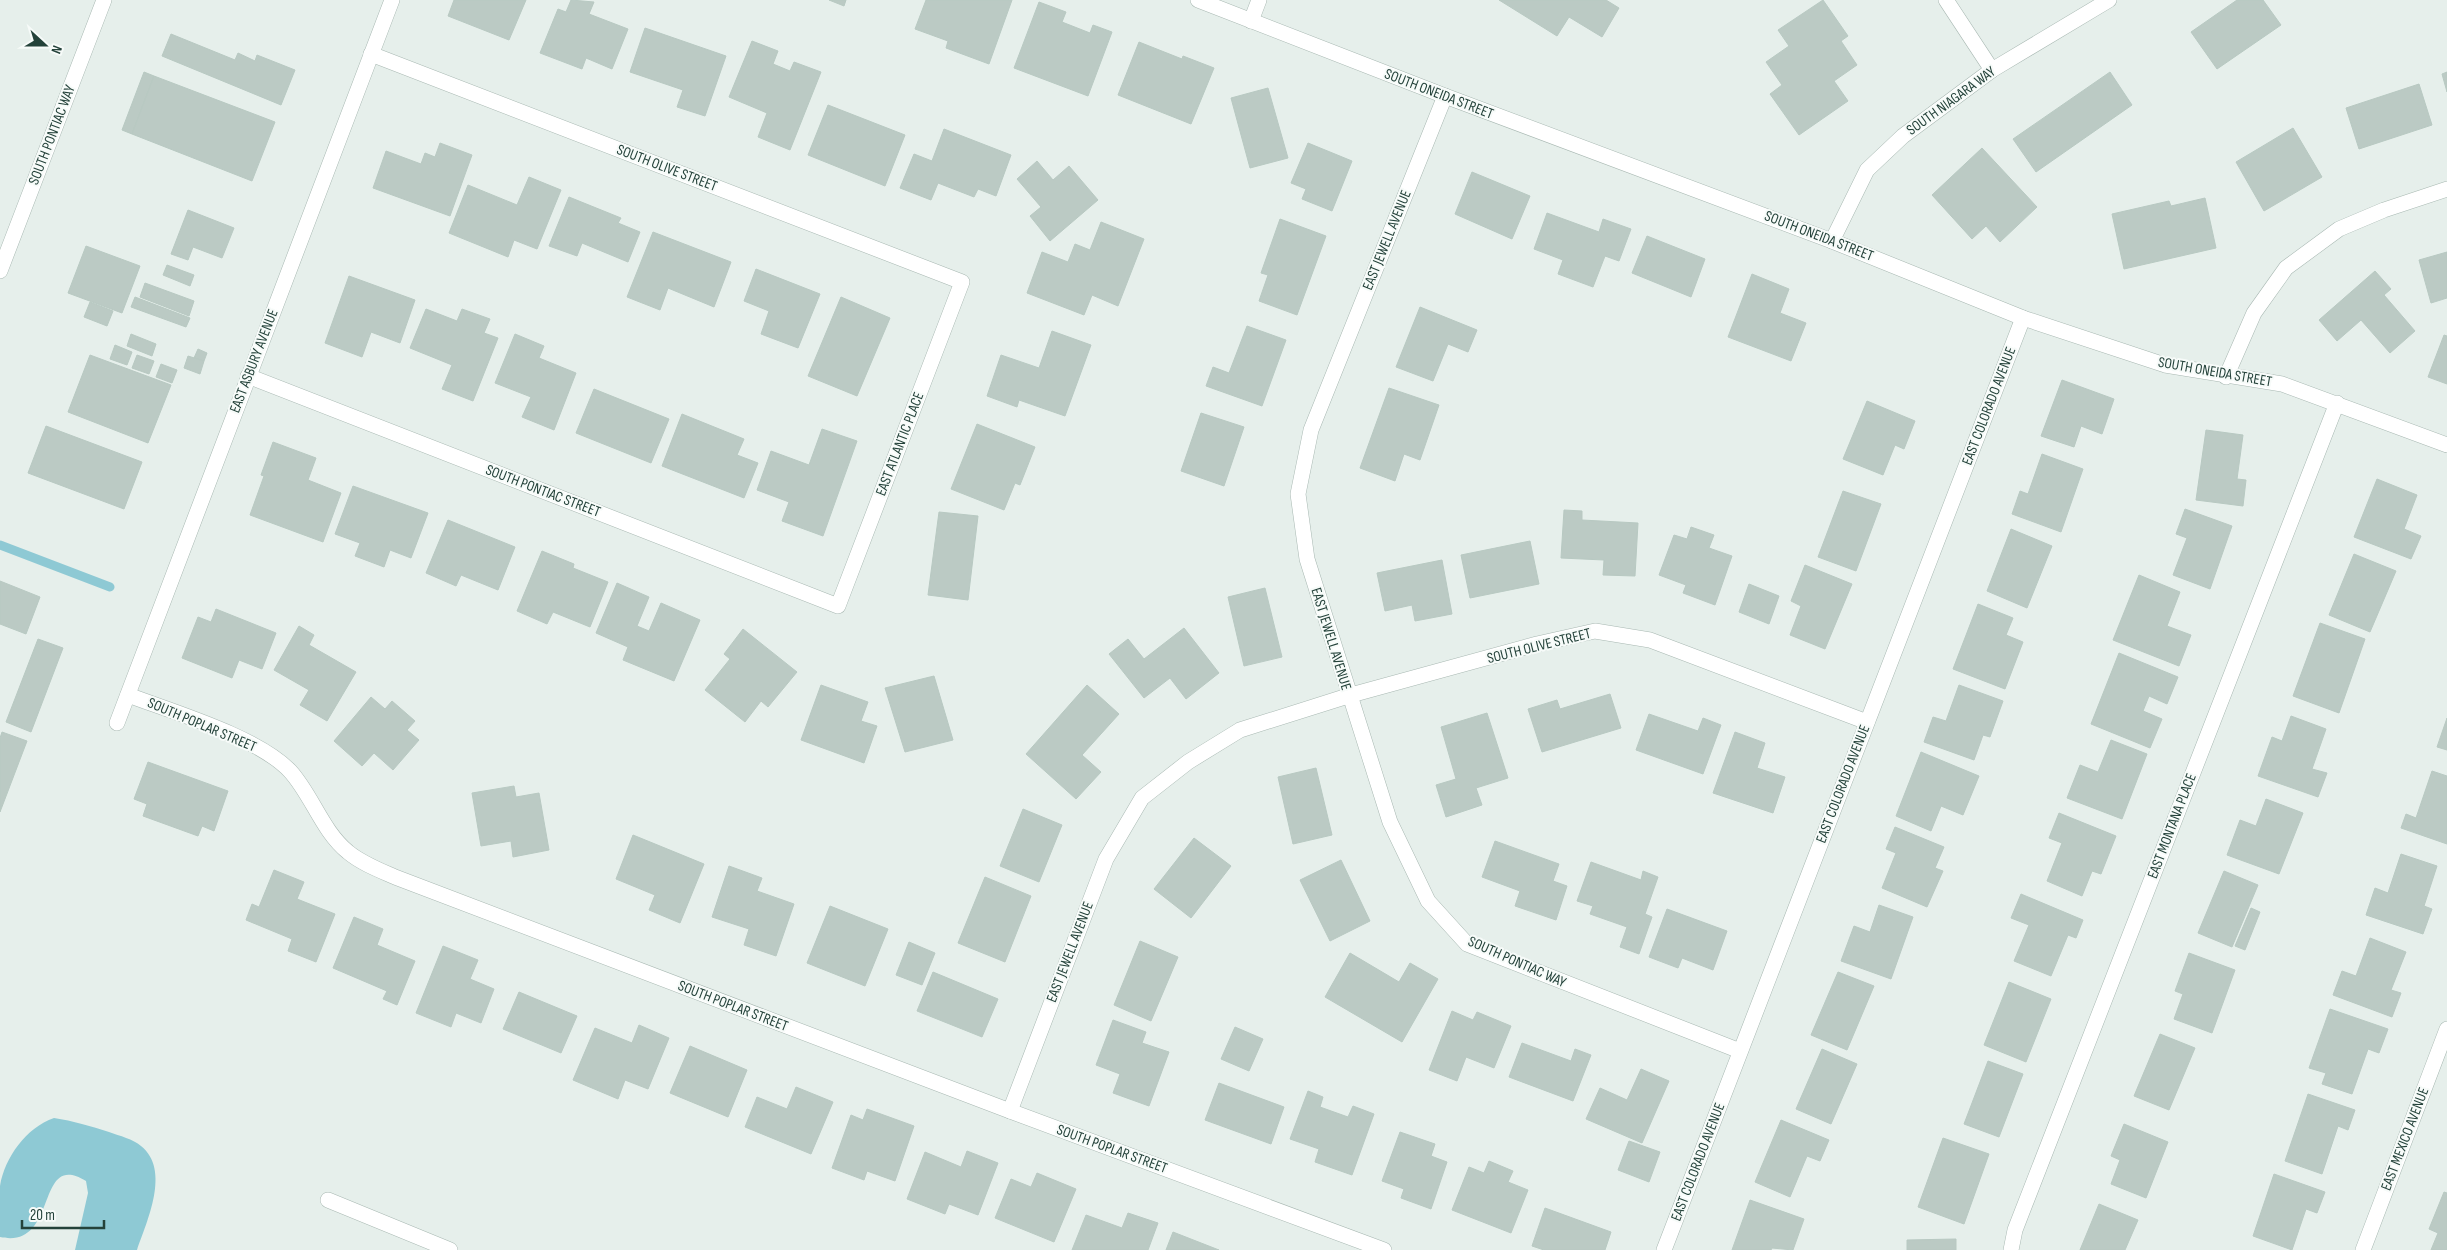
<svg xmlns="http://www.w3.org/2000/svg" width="2447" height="1250" font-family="'Sofia Sans Condensed',sans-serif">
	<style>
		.water { fill: #8ec9d4 }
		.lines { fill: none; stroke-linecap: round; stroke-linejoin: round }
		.stream { stroke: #8ec9d4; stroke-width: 9 }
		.building { fill: #bbcac4; stroke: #b8c9c2 }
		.minor-casing { stroke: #a8b8b2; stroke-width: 16 }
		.minor { stroke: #fff; stroke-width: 15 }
		.labels { text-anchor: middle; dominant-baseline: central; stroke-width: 4; stroke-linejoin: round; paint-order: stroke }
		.street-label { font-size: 15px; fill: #24423a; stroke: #f7fbf9 }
	</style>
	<rect width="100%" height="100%" fill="#e6efeb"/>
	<!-- water -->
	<path class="water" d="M54 1118C73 1121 91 1126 109 1132 120 1136 133 1139 141 1146 171 1170 147 1221 137 1250H75L88 1193 86 1181C34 1149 60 1250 0 1237 0 1221 0 1202 0 1186 5 1157 26 1128 54 1118Z"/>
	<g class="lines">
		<!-- stream -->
		<path class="stream" d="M0 545 110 587"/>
	</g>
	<!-- building -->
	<g class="building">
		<path d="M454 0H526L509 40 448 16Z"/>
		<path d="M571 0 594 2 589 14 628 29 612 69 586 58 582 69 540 53 558 9 566 12Z"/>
		<path d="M829 0H846L844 6Z"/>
		<path d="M926 0H1012L989 64 946 48 948 41 915 29Z"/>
		<path d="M1499 0H1606L1619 8 1602 37 1569 17 1557 36Z"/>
		<path d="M1823 0 1848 36 1841 41 1857 65 1834 81 1848 101 1799 135 1770 94 1782 85 1766 62 1789 46 1778 30Z"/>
		<path d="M2237 0H2263L2281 25 2217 69 2191 32Z"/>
		<path d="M1039 2 1066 12 1062 22 1090 33 1093 25 1112 32 1088 96 1014 68Z"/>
		<path d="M645 28 726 56 705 116 677 107 683 90 630 72Z"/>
		<path d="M171 34 235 60 238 53 255 61 257 55 295 70 281 105 162 56Z"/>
		<path d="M752 41 778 51 773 64 790 71 794 62 821 72 790 150 758 137 767 113 729 97Z"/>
		<path d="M1139 42 1182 59 1183 56 1214 68 1191 124 1118 95Z"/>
		<path d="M144 72 154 76 132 134 122 130Z"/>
		<path d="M2110 72 2132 105 2036 172 2013 139Z"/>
		<path d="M2447 72V92L2442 74Z"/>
		<path d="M154 76 275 122 252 181 132 134Z"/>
		<path d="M2419 84 2432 125 2359 149 2346 108Z"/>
		<path d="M1268 88 1288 158 1250 168 1231 98Z"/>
		<path d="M828 105 905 135 885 186 808 155Z"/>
		<path d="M2293 128 2322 177 2264 211 2236 162Z"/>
		<path d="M944 129 1011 155 996 196 978 189 974 197 938 183 931 200 900 188 914 154 932 161Z"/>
		<path d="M440 143 472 155 450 216 373 188 386 151 421 164 425 153 435 157Z"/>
		<path d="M1308 143 1352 161 1332 211 1302 199 1306 189 1291 183Z"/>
		<path d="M1982 148 2037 207 2000 242 1986 226 1972 239 1932 195Z"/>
		<path d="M1037 161 1053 180 1069 166 1098 200 1050 241 1030 216 1041 207 1017 179Z"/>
		<path d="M1472 172 1530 196 1512 239 1455 214Z"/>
		<path d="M529 177 561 190 537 249 514 240 508 257 449 233 468 185 517 205Z"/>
		<path d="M569 197 621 218 618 223 640 232 628 262 582 243 577 256 549 246Z"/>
		<path d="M2205 198 2216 248 2124 269 2112 214 2169 201 2171 206Z"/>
		<path d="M188 210 234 228 222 258 193 247 188 260 171 254Z"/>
		<path d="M1547 213 1599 232 1603 219 1631 229 1619 261 1605 256 1593 287 1558 274 1563 260 1534 249Z"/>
		<path d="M1280 219 1326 236 1297 315 1259 301 1268 275 1261 273Z"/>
		<path d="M1101 222 1144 239 1118 306 1092 295 1084 315 1027 293 1042 252 1068 262 1075 244 1090 250Z"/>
		<path d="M653 232 731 262 714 307 668 288 660 310 627 297Z"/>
		<path d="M1647 236 1705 259 1691 297 1632 273Z"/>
		<path d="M86 246 140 266 122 313 68 293Z"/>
		<path d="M2447 252V298L2431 303 2419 260Z"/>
		<path d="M167 265 194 275 190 286 163 275Z"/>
		<path d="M756 269 820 294 798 348 761 334 769 311 744 301Z"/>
		<path d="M2375 271 2391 289 2384 295 2415 331 2390 353 2361 320 2337 341 2319 320Z"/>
		<path d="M1752 274 1789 289 1780 313 1806 323 1791 361 1728 337Z"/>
		<path d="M349 276 415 300 400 343 371 332 362 357 325 343Z"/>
		<path d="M145 283 194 301 189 316 140 297Z"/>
		<path d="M135 297 190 318 186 327 131 307Z"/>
		<path d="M841 297 890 318 857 396 808 376Z"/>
		<path d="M90 302 113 311 107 326 84 317Z"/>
		<path d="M1420 307 1477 330 1468 352 1448 344 1433 381 1396 367Z"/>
		<path d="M426 309 457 321 462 309 490 319 484 333 498 338 473 401 442 389 452 365 410 348Z"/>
		<path d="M1247 326 1286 340 1262 406 1206 386 1213 367 1229 373Z"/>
		<path d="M1052 331 1091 345 1065 416 1019 400 1017 407 987 396 1001 355 1039 368Z"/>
		<path d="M131 334 156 344 152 356 127 346Z"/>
		<path d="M515 334 544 346 539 358 576 373 554 430 522 417 531 397 495 383Z"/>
		<path d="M2444 335 2447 336V384L2428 377Z"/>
		<path d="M115 345 132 352 127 365 110 359Z"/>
		<path d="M198 349 207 353 204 361 194 358Z"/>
		<path d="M90 355 171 385 148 443 68 412Z"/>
		<path d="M137 355 154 361 149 374 132 368Z"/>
		<path d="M188 356 204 361 200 374 184 368Z"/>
		<path d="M161 364 177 370 172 383 156 377Z"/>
		<path d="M2062 380 2114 399 2102 434 2081 426 2074 447 2041 436Z"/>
		<path d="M1389 388 1439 405 1420 460 1404 454 1395 481 1360 468Z"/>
		<path d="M594 389 669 419 651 463 576 433Z"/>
		<path d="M1867 401 1915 421 1904 449 1895 445 1883 475 1843 459Z"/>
		<path d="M1201 413 1244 427 1224 486 1181 471Z"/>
		<path d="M682 414 744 439 737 455 758 463 744 498 662 466Z"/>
		<path d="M977 424 1035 447 1020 485 1015 483 1004 510 951 489Z"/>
		<path d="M46 426 142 462 124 509 28 473Z"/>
		<path d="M822 429 857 441 823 536 782 521 789 502 757 490 771 451 809 465Z"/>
		<path d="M2206 430 2243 435 2237 479 2246 480 2243 506 2196 500Z"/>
		<path d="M273 442 316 458 308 480 341 493 323 542 250 515 264 476 261 475Z"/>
		<path d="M2042 454 2083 469 2061 532 2012 514 2020 491 2028 494Z"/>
		<path d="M2377 479 2417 495 2404 529 2421 536 2411 559 2354 537Z"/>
		<path d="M353 486 428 513 411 558 390 550 384 567 355 556 360 543 335 534Z"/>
		<path d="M1843 491 1881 504 1856 571 1818 557Z"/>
		<path d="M2185 509 2232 526 2210 589 2173 575 2187 538 2176 534Z"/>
		<path d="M1564 510 1582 511V520L1638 523 1635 576 1603 575 1604 560 1561 558Z"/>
		<path d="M939 512 978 516 968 600 928 595Z"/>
		<path d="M448 520 515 547 498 590 461 575 456 586 426 573Z"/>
		<path d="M1691 527 1714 535 1709 548 1732 556 1715 605 1683 593 1686 585 1659 575 1674 535 1687 539Z"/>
		<path d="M2011 529 2052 546 2027 608 1987 591Z"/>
		<path d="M1530 541 1539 584 1470 598 1461 555Z"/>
		<path d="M542 551 574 564 573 568 608 582 590 627 553 612 547 624 517 611Z"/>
		<path d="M2354 554 2396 571 2370 632 2329 615Z"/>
		<path d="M1442 560 1452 614 1415 621 1412 605 1385 611 1377 573Z"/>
		<path d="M1805 565 1852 584 1825 649 1790 635 1801 606 1791 601Z"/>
		<path d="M2139 575 2180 592 2167 626 2191 635 2179 666 2113 640Z"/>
		<path d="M0 581 40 597 26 634 0 624Z"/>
		<path d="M617 583 649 597 637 626 649 631 661 603 700 620 674 681 623 660 628 647 596 633Z"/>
		<path d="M1749 584 1779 596 1769 624 1739 612Z"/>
		<path d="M1265 588 1282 657 1244 666 1228 597Z"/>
		<path d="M1978 604 2013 618 2006 635 2023 642 2005 689 1953 669Z"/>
		<path d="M216 609 276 633 262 669 239 660 232 678 182 658 198 617 211 622Z"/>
		<path d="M2320 623 2365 639 2339 713 2293 696Z"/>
		<path d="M299 626 314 635 309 645 356 672 327 721 300 705 309 690 274 670Z"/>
		<path d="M1184 628 1219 673 1186 699 1170 678 1144 698 1109 654 1128 639 1144 659Z"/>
		<path d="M743 629 797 672 768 707 761 701 745 722 705 690 730 659 724 654Z"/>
		<path d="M38 639 63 648 31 732 6 722Z"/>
		<path d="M2119 653 2178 677 2167 704 2149 696 2143 711 2162 719 2150 748 2091 724Z"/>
		<path d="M934 676 953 740 905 752 885 688Z"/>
		<path d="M821 685 868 702 861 721 877 726 864 763 801 740Z"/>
		<path d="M1087 685 1119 714 1082 755 1101 772 1076 799 1026 754Z"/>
		<path d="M1959 685 2003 701 1990 737 1983 735 1974 760 1924 742 1933 717 1946 721Z"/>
		<path d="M1610 694 1621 728 1542 752 1528 709 1557 700 1560 709Z"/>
		<path d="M371 697 385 709 392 701 415 721 407 730 419 740 393 770 374 753 362 766 334 741Z"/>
		<path d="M1487 713 1508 778 1476 788 1482 805 1446 817 1436 785 1456 779 1441 727Z"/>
		<path d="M1649 714 1698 731 1703 718 1721 725 1703 774 1636 750Z"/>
		<path d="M2291 716 2326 729 2312 769 2327 773 2318 797 2258 776 2272 737 2282 741Z"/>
		<path d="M2447 718V750L2437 747Z"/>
		<path d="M2 732 27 741 0 812V738Z"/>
		<path d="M1735 732 1765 743 1757 768 1785 777 1773 813 1713 793Z"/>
		<path d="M2111 740 2147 754 2122 819 2067 798 2080 765 2098 772Z"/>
		<path d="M1921 752 1979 776 1963 815 1941 806 1931 831 1896 816Z"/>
		<path d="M148 762 228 791 214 831 202 826 198 836 143 816 147 804 134 799Z"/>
		<path d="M1316 768 1332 835 1293 844 1278 777Z"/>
		<path d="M2432 771 2447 776V844L2401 828 2406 814 2416 818Z"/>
		<path d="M514 786 516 797 539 793 549 850 513 857 511 841 481 846 472 793Z"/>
		<path d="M2266 799 2303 813 2279 874 2227 855 2240 820 2256 826Z"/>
		<path d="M1023 809 1062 825 1039 882 1000 866Z"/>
		<path d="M2059 813 2116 836 2101 874 2092 871 2082 896 2047 881 2062 843 2049 838Z"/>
		<path d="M1895 827 1944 847 1935 868 1943 871 1927 907 1882 888 1896 853 1886 849Z"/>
		<path d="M633 835 704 864 680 923 649 910 655 895 616 879Z"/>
		<path d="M1194 838 1231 866 1191 918 1154 889Z"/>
		<path d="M1495 841 1559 864 1553 881 1567 886 1556 920 1515 906 1520 891 1482 877Z"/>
		<path d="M2401 854 2437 866 2424 906 2432 909 2423 934 2366 915 2375 888 2388 893Z"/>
		<path d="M1341 860 1370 921 1330 941 1300 880Z"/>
		<path d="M1591 862 1641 880 1643 871 1658 877 1645 914 1652 917 1639 954 1620 947 1627 927 1590 914 1593 906 1577 901Z"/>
		<path d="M729 866 762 878 757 891 794 904 776 956 744 945 749 929 712 917Z"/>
		<path d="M274 870 304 882 297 899 335 914 316 962 288 951 292 939 246 920 252 904 259 907Z"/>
		<path d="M2224 871 2258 885 2232 947 2198 933Z"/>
		<path d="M985 877 1031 896 1005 962 958 943Z"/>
		<path d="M2021 894 2083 920 2076 938 2068 935 2051 976 2014 961 2029 925 2011 918Z"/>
		<path d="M1879 905 1913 917 1891 979 1841 961 1854 926 1870 932Z"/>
		<path d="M830 906 888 929 865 986 807 963Z"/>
		<path d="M2251 908 2260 912 2245 950 2235 946Z"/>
		<path d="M1667 909 1727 931 1713 970 1682 958 1678 968 1649 957Z"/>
		<path d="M354 917 383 929 377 945 415 961 397 1005 383 999 387 991 333 968Z"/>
		<path d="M2370 938 2406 952 2391 990 2401 993 2392 1017 2333 995 2342 971 2356 976Z"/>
		<path d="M1140 941 1178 957 1151 1021 1114 1005Z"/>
		<path d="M909 942 935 953 922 985 896 975Z"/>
		<path d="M443 946 478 960 470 979 494 989 481 1023 456 1013 451 1027 416 1013Z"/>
		<path d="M1350 953 1399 982 1410 963 1438 979 1402 1042 1325 997Z"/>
		<path d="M2189 953 2235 970 2212 1033 2174 1019 2183 994 2175 991Z"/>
		<path d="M933 972 998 999 982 1037 917 1011Z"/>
		<path d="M1838 972 1874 986 1847 1050 1811 1035Z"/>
		<path d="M2009 982 2051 999 2026 1062 1984 1045Z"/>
		<path d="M519 992 577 1016 561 1053 503 1029Z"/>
		<path d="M2330 1009 2388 1029 2379 1053 2368 1049 2352 1094 2322 1084 2326 1073 2309 1068Z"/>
		<path d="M1452 1011 1473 1020 1477 1012 1511 1026 1494 1068 1466 1057 1457 1081 1429 1070Z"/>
		<path d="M1113 1020 1146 1032 1142 1043 1169 1052 1149 1106 1113 1093 1120 1074 1096 1065Z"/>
		<path d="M639 1025 669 1038 648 1089 625 1080 618 1099 573 1080 595 1028 632 1043Z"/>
		<path d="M1235 1027 1263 1039 1249 1071 1221 1059Z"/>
		<path d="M2160 1034 2195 1048 2169 1110 2134 1096Z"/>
		<path d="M1522 1043 1571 1061 1575 1049 1591 1055 1573 1101 1509 1077Z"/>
		<path d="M690 1046 747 1070 728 1117 670 1093Z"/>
		<path d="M1822 1049 1857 1064 1831 1124 1796 1109Z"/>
		<path d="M1988 1061 2023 1074 1999 1137 1964 1124Z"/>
		<path d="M1641 1069 1669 1081 1642 1143 1586 1119 1600 1088 1627 1100Z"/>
		<path d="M1219 1083 1284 1107 1271 1144 1205 1120Z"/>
		<path d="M796 1087 833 1102 811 1154 745 1127 757 1097 787 1109Z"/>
		<path d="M1308 1091 1323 1097 1320 1107 1348 1117 1353 1106 1374 1114 1352 1175 1315 1162 1319 1149 1290 1139Z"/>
		<path d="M2308 1094 2355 1110 2348 1130 2338 1126 2322 1174 2285 1161Z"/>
		<path d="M867 1109 914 1126 895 1181 867 1171 864 1180 832 1168 851 1115 863 1120Z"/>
		<path d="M1781 1120 1829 1140 1820 1161 1807 1156 1790 1197 1755 1182Z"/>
		<path d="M2124 1124 2168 1142 2146 1198 2111 1184 2120 1160 2111 1156Z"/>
		<path d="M1400 1132 1435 1144 1431 1156 1447 1162 1431 1209 1401 1198 1404 1189 1382 1181Z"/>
		<path d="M1943 1138 1989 1154 1964 1224 1918 1207Z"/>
		<path d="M1629 1141 1660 1152 1649 1182 1618 1170Z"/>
		<path d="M967 1151 998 1163 978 1215 949 1204 945 1214 907 1199 925 1152 961 1167Z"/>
		<path d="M1489 1161 1513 1171 1508 1182 1528 1190 1511 1233 1452 1210 1469 1167 1484 1173Z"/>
		<path d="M1037 1173 1076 1189 1054 1242 995 1218 1011 1179 1031 1187Z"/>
		<path d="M2274 1174 2325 1192 2317 1213 2306 1209 2292 1250 2253 1236Z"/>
		<path d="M2444 1192 2447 1193V1250H2431L2438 1233 2429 1229Z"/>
		<path d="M1750 1200 1804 1219 1793 1250 1772 1248 1771 1250H1732Z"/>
		<path d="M2099 1204 2138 1220 2125 1250H2080Z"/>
		<path d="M1545 1208 1611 1232 1605 1250H1544L1532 1246Z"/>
		<path d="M1128 1213 1158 1223 1148 1250H1072L1086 1215 1122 1228Z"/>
		<path d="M1173 1232 1219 1250H1166Z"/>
		<path d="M1956 1239V1250H1907V1240Z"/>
	</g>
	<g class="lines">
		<!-- minor casing -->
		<g class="minor-casing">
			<g id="minor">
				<path d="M1198 0 1445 96 1832 241 2023 318 2165 365 2282 384 2447 445"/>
				<path d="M1946 0 1992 70"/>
				<path d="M1251 21 1259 0"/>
				<path d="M1445 96 1311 430 1298 494 1307 559 1390 822 1428 901 1467 944 1740 1051"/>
				<path d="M1832 241 1867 170 1903 136 1992 70 2109 0"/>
				<path d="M0 271 104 0"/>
				<path d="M248 376 838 606 962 282 371 54"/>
				<path d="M2226 377 2254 313 2286 268 2339 229 2384 210 2447 189"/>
				<path d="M128 695C173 712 258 737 290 771 312 795 322 831 348 852 361 863 379 870 395 877L1010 1111 1384 1250"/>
				<path d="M117 723 392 0"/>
				<path d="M1010 1111 1106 859 1142 798 1188 762 1240 730 1351 695 1537 644 1595 631 1650 640 1867 722"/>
				<path d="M328 1200 450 1250"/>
				<path d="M1664 1250 2023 318"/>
				<path d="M2011 1250 2015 1230 2337 403"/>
				<path d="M2363 1250 2447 1029"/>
			</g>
		</g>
		<!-- minor -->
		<use href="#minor" class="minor"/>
	</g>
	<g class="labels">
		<!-- street labels -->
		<g class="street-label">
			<text transform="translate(1439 94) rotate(21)">SOUTH ONEIDA STREET</text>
			<text transform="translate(1951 101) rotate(-36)">SOUTH NIAGARA WAY</text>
			<text transform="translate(52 135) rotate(-69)">SOUTH PONTIAC WAY</text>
			<text transform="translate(667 168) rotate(21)">SOUTH OLIVE STREET</text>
			<text transform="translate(1819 236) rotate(21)">SOUTH ONEIDA STREET</text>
			<text transform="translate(1387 240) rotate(-68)">EAST JEWELL AVENUE</text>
			<text transform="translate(254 361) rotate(-69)">EAST ASBURY AVENUE</text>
			<text transform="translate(2215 372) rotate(10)">SOUTH ONEIDA STREET</text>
			<text transform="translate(1989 406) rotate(-69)">EAST COLORADO AVENUE</text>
			<text transform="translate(900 444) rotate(-69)">EAST ATLANTIC PLACE</text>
			<text transform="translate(543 491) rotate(21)">SOUTH PONTIAC STREET</text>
			<text transform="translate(1331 639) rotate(73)">EAST JEWELL AVENUE</text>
			<text transform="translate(1539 646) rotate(-14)">SOUTH OLIVE STREET</text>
			<text transform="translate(202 725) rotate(23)">SOUTH POPLAR STREET</text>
			<text transform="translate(1843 784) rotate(-69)">EAST COLORADO AVENUE</text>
			<text transform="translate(2172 826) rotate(-69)">EAST MONTANA PLACE</text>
			<text transform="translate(1070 952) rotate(-69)">EAST JEWELL AVENUE</text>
			<text transform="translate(1517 962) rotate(24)">SOUTH PONTIAC WAY</text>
			<text transform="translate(733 1006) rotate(21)">SOUTH POPLAR STREET</text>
			<text transform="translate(2405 1139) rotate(-69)">EAST MEXICO AVENUE</text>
			<text transform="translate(1112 1149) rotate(20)">SOUTH POPLAR STREET</text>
			<text transform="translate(1698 1162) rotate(-69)">EAST COLORADO AVENUE</text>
		</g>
	</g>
	<!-- north arrow -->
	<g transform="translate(45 45) rotate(111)" stroke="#f7fbf9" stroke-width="4" paint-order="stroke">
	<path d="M0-4L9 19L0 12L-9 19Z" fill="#24423a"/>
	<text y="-8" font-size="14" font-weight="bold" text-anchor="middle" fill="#24423a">N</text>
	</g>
	<!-- scale -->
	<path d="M22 1220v8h82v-8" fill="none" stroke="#24423a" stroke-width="2.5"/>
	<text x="30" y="1220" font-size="15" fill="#24423a" stroke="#f7fbf9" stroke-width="4" paint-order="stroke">20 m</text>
</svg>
